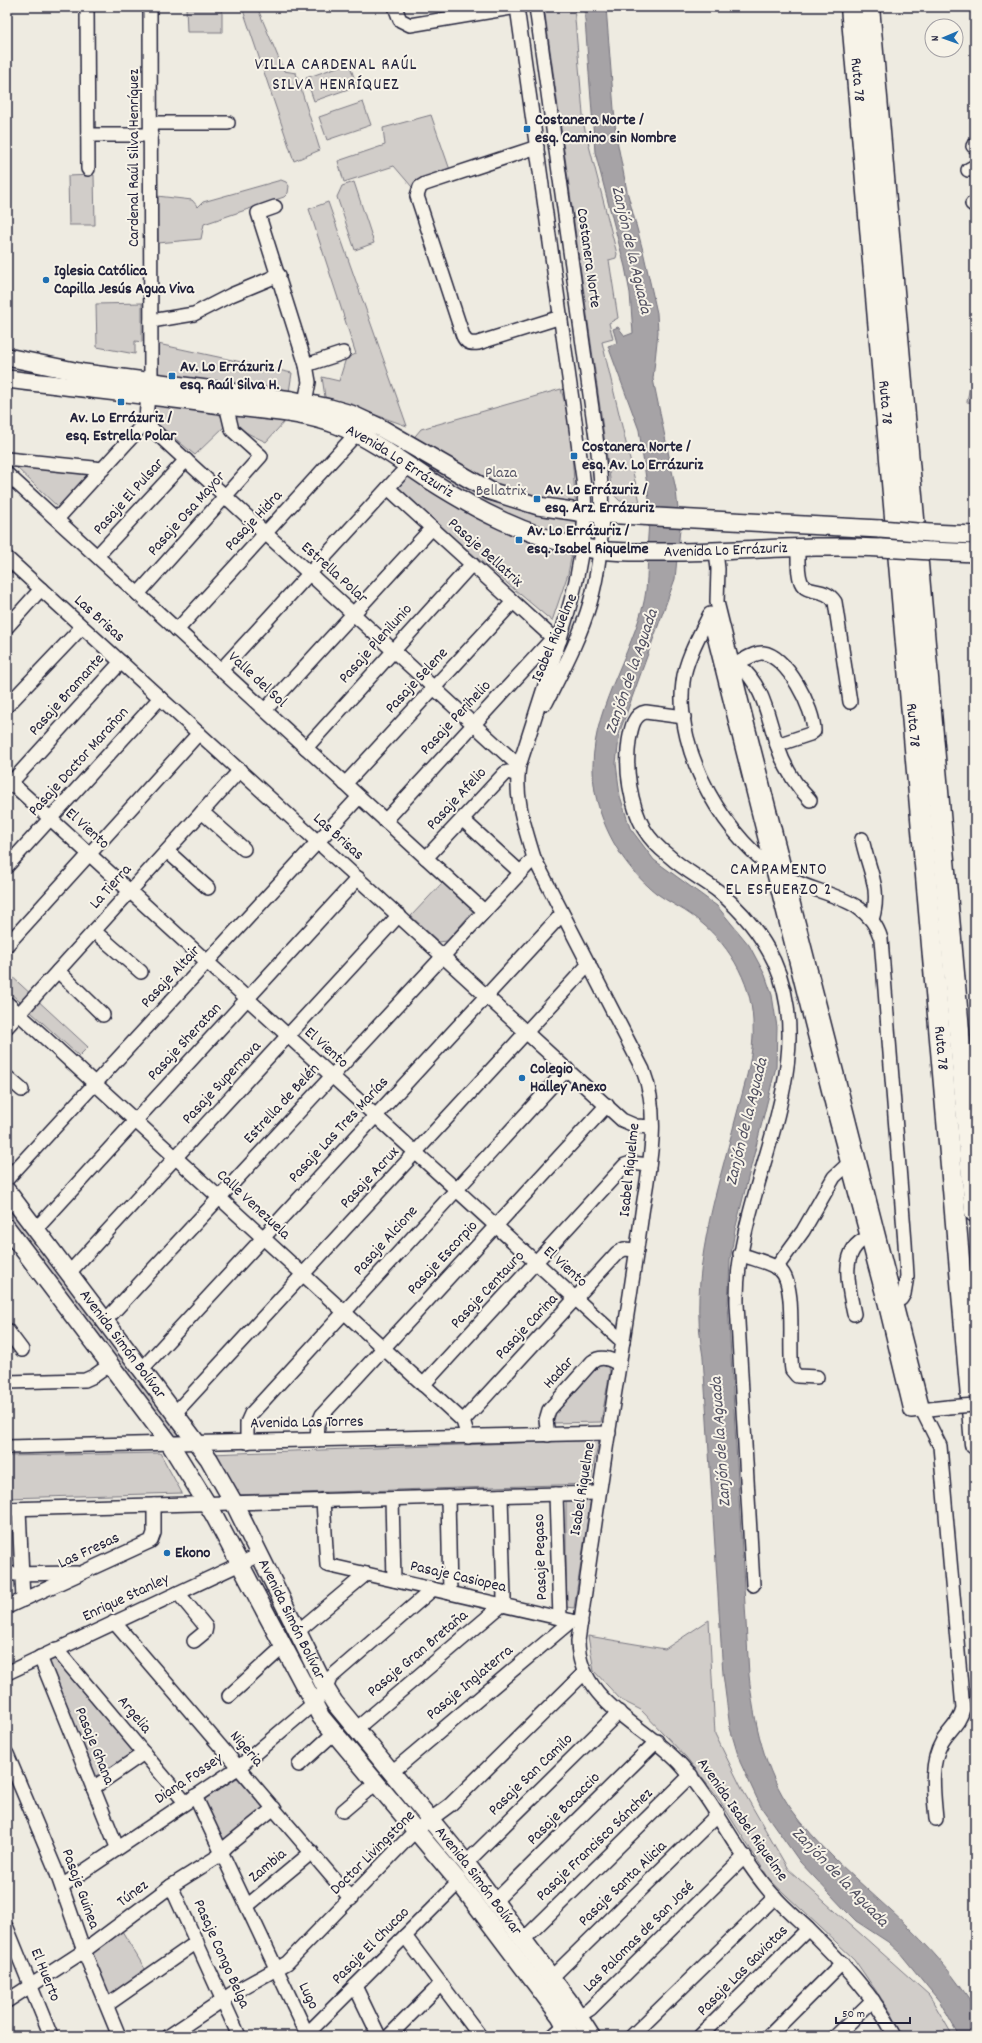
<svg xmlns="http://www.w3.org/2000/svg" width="982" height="2043" font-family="Dekko,sans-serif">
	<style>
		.green { fill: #d1cdc9; stroke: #7a7882 }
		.water { fill: #a6a3a6; stroke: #716f7b }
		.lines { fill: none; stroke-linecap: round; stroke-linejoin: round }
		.minor-casing { stroke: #22223b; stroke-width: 16 }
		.major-casing { stroke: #22223b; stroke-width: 20 }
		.highway-casing { stroke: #22223b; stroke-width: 23 }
		.minor { stroke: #f7f3e8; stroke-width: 13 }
		.major { stroke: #f7f3e8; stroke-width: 17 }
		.highway { stroke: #f7f3e8; stroke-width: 20 }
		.minor-bridge-casing { stroke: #22223b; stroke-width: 16; stroke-linecap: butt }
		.major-bridge-casing { stroke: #22223b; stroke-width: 20; stroke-linecap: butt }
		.minor-bridge { stroke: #f7f3e8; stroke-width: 13 }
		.major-bridge { stroke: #f7f3e8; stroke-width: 17 }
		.poi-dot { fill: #1f6fb2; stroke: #f7f3e8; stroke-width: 1.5 }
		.labels { text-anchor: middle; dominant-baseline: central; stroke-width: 4; stroke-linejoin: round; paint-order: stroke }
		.street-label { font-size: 16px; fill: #22223b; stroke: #f7f3e8 }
		.poi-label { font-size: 16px; font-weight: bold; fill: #22223b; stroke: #f7f3e8; text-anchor: start }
		.park-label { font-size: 16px; fill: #575566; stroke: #f7f3e8 }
		.neighbourhood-label { font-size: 17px; letter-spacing: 1px; fill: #22223b; stroke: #f7f3e8 }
		.water-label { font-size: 17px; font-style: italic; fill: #504f60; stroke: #f7f3e8 }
	</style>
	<rect width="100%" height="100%" fill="#eeebe1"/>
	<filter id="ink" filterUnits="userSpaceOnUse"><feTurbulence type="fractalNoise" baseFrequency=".025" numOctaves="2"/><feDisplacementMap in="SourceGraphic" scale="8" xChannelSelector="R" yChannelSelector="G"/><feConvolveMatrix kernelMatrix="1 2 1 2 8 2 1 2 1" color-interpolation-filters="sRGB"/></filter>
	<g filter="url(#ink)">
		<!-- green -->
		<g class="green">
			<path d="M186 7H222V32H187Z"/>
			<path d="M242 7H257L284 71 296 73 320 150 294 161Z"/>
			<path d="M544 7H574L584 126 617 254 616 258 609 260 618 318 609 323 613 339 602 342 640 502 620 501 612 493Z"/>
			<path d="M349 63 357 86 314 101 306 78Z"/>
			<path d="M363 102 371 125 327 140 319 117Z"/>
			<path d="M431 115 450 170 412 187 394 166 344 182 338 161 385 145 383 128Z"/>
			<path d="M94 175 95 225H69L68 176Z"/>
			<path d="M281 180 286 182 289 186 288 193 284 197 204 224 201 239 158 243 157 196 192 200 198 207 203 202Z"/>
			<path d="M354 182 374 243 355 250 337 197 342 186Z"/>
			<path d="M328 202 407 426 325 397 322 377 339 381 346 358 356 354 309 209Z"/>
			<path d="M142 303V342L135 341V354L97 347 96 304Z"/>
			<path d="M158 344 292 373 289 392 161 376 158 373Z"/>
			<path d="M972 374H975V403L967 402Z"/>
			<path d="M561 389 570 423 577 527 568 574 552 621 394 488 427 451 411 441 421 429Z"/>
			<path d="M161 403 215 409 227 424 195 455 154 421V406Z"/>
			<path d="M232 411 284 422 266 442C250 434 234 430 232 411Z"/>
			<path d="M15 466 91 475 60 509Z"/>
			<path d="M443 882 473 911 447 941 439 942 411 916Z"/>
			<path d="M7 972 88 1047 79 1056 7 990Z"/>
			<path d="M7 1202 185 1437 171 1438 7 1221Z"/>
			<path d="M601 1364 608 1367 610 1371 601 1422 551 1423 555 1408Z"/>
			<path d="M599 1440 590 1484 233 1495 210 1454Z"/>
			<path d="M160 1453 182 1493 7 1498V1456Z"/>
			<path d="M591 1498 574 1608 566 1607V1499Z"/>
			<path d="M709 1620 715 1734 742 1789 788 1869 929 1995 953 2036H902L892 2014 854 1959 770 1880 720 1801 686 1757 641 1710 621 1700 594 1671 588 1636 665 1649Z"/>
			<path d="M56 1659 135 1753 95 1779 45 1663Z"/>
			<path d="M237 1778 265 1810 222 1846 202 1801Z"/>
			<path d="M122 1931 148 1974 110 2002 91 1953Z"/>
		</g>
		<!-- water -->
		<path class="water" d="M584 7H606L616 135 627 191 643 251 657 313 658 332 653 379 676 490 680 529 675 579 620 731 616 763 620 796 630 828 654 860 717 906 749 945 765 975 772 995 777 1027 776 1067 735 1230 730 1260 728 1304 749 1675C754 1722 764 1771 792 1810 840 1876 913 1919 960 1986 965 1993 973 2003 975 2012 976 2019 975 2028 975 2036H959L940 2002 900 1953 888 1942 856 1921 845 1910 800 1862 761 1807 740 1762 730 1728 723 1674 703 1357C688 1276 716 1195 736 1117 744 1086 755 1054 753 1021 751 980 727 941 694 917 682 908 668 902 656 893 625 868 603 832 595 792 583 724 626 668 643 606 648 587 647 568 648 549L647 551 650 506 639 430 608 346 617 343 613 329 618 327 625 336 633 333 630 293 625 267 595 152Z"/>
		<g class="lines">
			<!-- minor casing -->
			<g class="minor-casing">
				<g id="minor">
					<path d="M87 7 88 169"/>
					<path d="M150 7 151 382"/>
					<path d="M395 7 400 20 410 25 517 7"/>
					<path d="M517 7 583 478C591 548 569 611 548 676 538 706 529 736 519 766 514 797 525 828 534 858L643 1070C661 1117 649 1166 642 1213 635 1264 627 1315 619 1366 604 1457 591 1549 578 1641 578 1702 647 1726 682 1766 715 1803 735 1850 767 1888 778 1902 792 1914 805 1926 839 1960 873 1993 895 2036"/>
					<path d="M536 7 598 452C604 503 604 554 590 603 580 638 562 671 546 703"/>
					<path d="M151 123H228"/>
					<path d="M88 135H151"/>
					<path d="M973 146 975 145"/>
					<path d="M537 147 425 184 420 187 417 196 463 336C466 343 471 344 478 343L561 317"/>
					<path d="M968 170 975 166"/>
					<path d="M972 204 975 203"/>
					<path d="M275 207 258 213 306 365 309 382 305 402"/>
					<path d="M151 321 194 314 231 295 279 275"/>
					<path d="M306 365 343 353"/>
					<path d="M148 395 146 418 152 429 519 766"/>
					<path d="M7 459 103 469"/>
					<path d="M7 474 484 911"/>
					<path d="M388 488 553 638 560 640"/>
					<path d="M57 519 139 429 148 422"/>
					<path d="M798 547C798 557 797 572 801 582 807 596 825 586 835 602L850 702"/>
					<path d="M716 551 718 569 717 602 742 703 924 1414 940 1446 963 1709C960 1723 949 1730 942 1742 929 1764 934 1795 936 1819"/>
					<path d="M97 556 186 460"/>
					<path d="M7 558 622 1120 636 1126 652 1127"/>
					<path d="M138 594 261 456 232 430 226 405"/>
					<path d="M710 614C700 634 685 661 683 682 674 752 726 842 786 877 819 896 868 895 881 939L905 1243 907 1276 904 1294 901 1299 888 1303"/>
					<path d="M709 616 833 1108 885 1303 911 1411 948 1407"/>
					<path d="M7 627 41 589"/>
					<path d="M177 630 356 434"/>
					<path d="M737 663C744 660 756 652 763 653 787 656 814 709 814 731L810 734 777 745"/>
					<path d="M727 666 737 663C765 688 766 712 777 745 784 766 794 784 810 800"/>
					<path d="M221 670 408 466"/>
					<path d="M7 706 82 627"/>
					<path d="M265 710 432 528"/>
					<path d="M684 717 646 712C633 714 631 730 629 741 625 769 630 804 644 829 650 839 660 849 669 856 684 870 702 879 718 891 741 910 761 934 774 961 824 1071 734 1191 737 1304L753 1585"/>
					<path d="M306 748 472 564"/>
					<path d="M7 779 623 1342"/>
					<path d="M345 784 513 602"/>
					<path d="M7 787 121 662"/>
					<path d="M202 812 244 849"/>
					<path d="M462 819 520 872"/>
					<path d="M385 821 553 638"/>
					<path d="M862 839C868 869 882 888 872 920"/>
					<path d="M167 851 208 888"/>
					<path d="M426 858 505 773 508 772 518 775"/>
					<path d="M7 866 160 698"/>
					<path d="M94 931 141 972"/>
					<path d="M7 945 199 733"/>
					<path d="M58 971 103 1015"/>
					<path d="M7 1003 463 1421 468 1437"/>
					<path d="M7 1027 240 770"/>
					<path d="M7 1077 22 1090"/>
					<path d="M7 1179 359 797"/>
					<path d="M36 1229 358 878"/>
					<path d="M740 1254C752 1259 770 1262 780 1270 797 1284 788 1349 792 1370L797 1376 817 1377"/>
					<path d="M776 1268 803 1231 834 1177 848 1164"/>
					<path d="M69 1273 399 915"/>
					<path d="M854 1314C849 1289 838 1250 867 1238"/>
					<path d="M105 1321 534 858"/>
					<path d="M7 1330 22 1350"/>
					<path d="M142 1369 562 914"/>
					<path d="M7 1382 85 1380 94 1376 111 1364"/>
					<path d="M423 1385 625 1165 631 1163 649 1165"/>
					<path d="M175 1413 589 964"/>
					<path d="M463 1421 617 1253 624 1249 637 1250"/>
					<path d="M548 1435 546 1420 549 1410 592 1362C601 1355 610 1359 619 1364"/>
					<path d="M317 1440 318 1424 322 1415 607 1105"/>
					<path d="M247 1442V1423L251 1414 567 1069"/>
					<path d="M7 1447 609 1433"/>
					<path d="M556 1494 560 1618"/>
					<path d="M448 1497 450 1593"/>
					<path d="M392 1499 394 1580"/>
					<path d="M323 1500 327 1565 581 1623"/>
					<path d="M7 1509 598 1493"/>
					<path d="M19 1509 23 1600"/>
					<path d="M7 1574 77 1573"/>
					<path d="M178 1593 206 1627 205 1632 194 1641"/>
					<path d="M7 1607 151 1541 154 1533V1505"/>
					<path d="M114 1622 351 1899"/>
					<path d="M297 1632 366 1574"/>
					<path d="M56 1649 185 1802"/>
					<path d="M40 1657 117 1847"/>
					<path d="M7 1673 259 1555"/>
					<path d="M229 1696 284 1646"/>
					<path d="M356 1729 502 1605 504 1598 501 1496"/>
					<path d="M7 1754 55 1868 84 1951 119 2036"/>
					<path d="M299 1765 334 1733"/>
					<path d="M392 1772 571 1621"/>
					<path d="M93 1788 144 1753"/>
					<path d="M195 1796 308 2036"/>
					<path d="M343 1811 376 1783"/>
					<path d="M466 1863 619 1712"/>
					<path d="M62 1886 239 1767 313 1704 326 1689 330 1678 433 1589"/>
					<path d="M171 1886 239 2036"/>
					<path d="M494 1902 657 1741"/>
					<path d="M247 1906 312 1852"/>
					<path d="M7 1928 51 2036"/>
					<path d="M405 1936 480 2036"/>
					<path d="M523 1940 691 1775"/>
					<path d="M552 1977 718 1814"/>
					<path d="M355 1986 379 2036"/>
					<path d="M7 2001 84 1951 171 1886 217 1857 227 1846 274 1808"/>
					<path d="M107 2005 197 1942"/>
					<path d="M307 2034 459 1882"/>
					<path d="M169 2036 233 1993 287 1963 416 1830 450 1805 584 1673"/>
					<path d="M389 2036 441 1984"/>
					<path d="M553 2036 565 2025 590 2009 745 1856"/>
					<path d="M632 2036 775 1897"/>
					<path d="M700 2036 808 1929"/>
					<path d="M769 2036 842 1963"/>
					<path d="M836 2036 873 2000"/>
				</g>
			</g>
			<!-- major casing -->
			<g class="major-casing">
				<g id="major">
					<path d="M7 357 84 373 292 400 330 408 351 414 379 427 490 491 538 506 585 513 638 516 880 529"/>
					<path id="s1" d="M7 379C81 388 155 396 229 406 265 411 303 412 337 425 370 438 401 461 431 481 478 511 525 535 580 547 608 553 638 552 666 552 738 552 809 544 881 548"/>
					<path d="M930 533 975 535"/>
					<path d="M931 551 975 553"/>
					<path id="s2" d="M7 1191 209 1459 234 1503 326 1689 334 1702 466 1863 568 2000 591 2036"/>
					<path d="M7 1228 170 1444 214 1515 321 1717 459 1882 560 2016 571 2036"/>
				</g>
			</g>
			<!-- highway casing -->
			<g class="highway-casing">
				<g id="highway">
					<path id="s3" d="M851 7 975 1444"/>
					<path d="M869 7 975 1212"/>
				</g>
			</g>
			<!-- minor -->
			<use href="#minor" class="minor"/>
			<!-- major -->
			<use href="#major" class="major"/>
			<!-- highway -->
			<use href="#highway" class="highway"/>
			<!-- minor-bridge casing -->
			<g class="minor-bridge-casing">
				<path id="minor-bridge" d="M948 1407 975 1405"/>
			</g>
			<!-- major-bridge casing -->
			<g class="major-bridge-casing">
				<g id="major-bridge">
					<path d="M880 529 930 533"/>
					<path d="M881 548 931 551"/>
				</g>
			</g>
			<!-- minor-bridge -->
			<use href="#minor-bridge" class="minor-bridge"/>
			<!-- major-bridge -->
			<use href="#major-bridge" class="major-bridge"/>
		</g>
	</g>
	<!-- markers -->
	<g class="poi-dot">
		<rect x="523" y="125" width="8" height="8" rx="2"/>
		<circle cx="46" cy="280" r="4"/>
		<rect x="168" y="372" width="8" height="8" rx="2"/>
		<rect x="117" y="398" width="8" height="8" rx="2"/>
		<rect x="570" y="452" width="8" height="8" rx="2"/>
		<rect x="533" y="495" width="8" height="8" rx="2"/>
		<rect x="515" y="536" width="8" height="8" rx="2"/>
		<circle cx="522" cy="1078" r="4"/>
		<circle cx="167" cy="1553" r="4"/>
	</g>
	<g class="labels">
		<!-- street labels -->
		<g class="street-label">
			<text stroke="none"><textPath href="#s3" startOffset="73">Ruta 78</textPath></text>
			<text transform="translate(134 158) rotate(-90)">Cardenal Raúl Silva Henríquez</text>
			<text transform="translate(588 258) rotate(82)">Costanera Norte</text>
			<text stroke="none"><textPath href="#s3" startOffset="397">Ruta 78</textPath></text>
			<text stroke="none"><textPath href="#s1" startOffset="406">Avenida Lo Errázuriz</textPath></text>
			<text transform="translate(129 497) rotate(-48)">Pasaje El Pulsar</text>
			<text transform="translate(187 514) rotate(-48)">Pasaje Osa Mayor</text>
			<text transform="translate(254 521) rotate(-47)">Pasaje Hidra</text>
			<text stroke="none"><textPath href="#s1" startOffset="753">Avenida Lo Errázuriz</textPath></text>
			<text transform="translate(485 553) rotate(42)">Pasaje Bellatrix</text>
			<text transform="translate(334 573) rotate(42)">Estrella Polar</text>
			<text transform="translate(99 619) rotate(42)">Las Brisas</text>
			<text transform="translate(555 638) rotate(-67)">Isabel Riquelme</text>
			<text transform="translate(376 644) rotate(-48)">Pasaje Plenilunio</text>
			<text transform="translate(257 680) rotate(43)">Valle del Sol</text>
			<text transform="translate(417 681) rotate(-47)">Pasaje Selene</text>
			<text transform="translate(67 695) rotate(-48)">Pasaje Bramante</text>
			<text transform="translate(456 718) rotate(-47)">Pasaje Perihelio</text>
			<text stroke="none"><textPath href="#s3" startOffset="721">Ruta 78</textPath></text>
			<text transform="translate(79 762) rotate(-48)">Pasaje Doctor Marañon</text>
			<text transform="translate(457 799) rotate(-47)">Pasaje Afelio</text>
			<text transform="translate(87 829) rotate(42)">El Viento</text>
			<text transform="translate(338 837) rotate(42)">Las Brisas</text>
			<text transform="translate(111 887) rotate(-48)">La Tierra</text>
			<text transform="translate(171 977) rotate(-47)">Pasaje Altair</text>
			<text transform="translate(185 1042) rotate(-47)">Pasaje Sheratan</text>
			<text transform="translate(326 1048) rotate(42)">El Viento</text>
			<text stroke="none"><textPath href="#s3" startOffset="1045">Ruta 78</textPath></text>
			<text transform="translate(222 1083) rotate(-47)">Pasaje Supernova</text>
			<text transform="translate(282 1104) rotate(-47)">Estrella de Belén</text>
			<text transform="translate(339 1130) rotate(-47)">Pasaje Las Tres Marías</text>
			<text transform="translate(630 1170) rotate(-84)">Isabel Riquelme</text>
			<text transform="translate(370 1178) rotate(-47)">Pasaje Acrux</text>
			<text transform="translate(253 1205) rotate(43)">Calle Venezuela</text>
			<text transform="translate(386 1241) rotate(-48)">Pasaje Alcione</text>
			<text transform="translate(443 1258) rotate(-47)">Pasaje Escorpio</text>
			<text transform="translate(565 1267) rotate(42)">El Viento</text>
			<text transform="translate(488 1290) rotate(-47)">Pasaje Centauro</text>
			<text transform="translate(527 1327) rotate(-47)">Pasaje Carina</text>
			<text stroke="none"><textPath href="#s2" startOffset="192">Avenida Simón Bolívar</textPath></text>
			<text transform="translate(559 1373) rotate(-48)">Hadar</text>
			<text transform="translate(307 1423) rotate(-1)">Avenida Las Torres</text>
			<text transform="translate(583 1489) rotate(-81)">Isabel Riquelme</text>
			<text transform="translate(89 1551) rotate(-25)">Las Fresas</text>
			<text transform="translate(541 1557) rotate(-92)">Pasaje Pegaso</text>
			<text transform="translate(458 1577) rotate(13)">Pasaje Casiopea</text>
			<text transform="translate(126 1598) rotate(-25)">Enrique Stanley</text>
			<text stroke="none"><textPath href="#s2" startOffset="516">Avenida Simón Bolívar</textPath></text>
			<text transform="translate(418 1654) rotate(-40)">Pasaje Gran Bretaña</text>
			<text transform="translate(470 1683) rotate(-40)">Pasaje Inglaterra</text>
			<text transform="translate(134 1715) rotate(50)">Argelia</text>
			<text transform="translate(94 1746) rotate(68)">Pasaje Ghana</text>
			<text transform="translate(246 1749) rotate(49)">Nigeria</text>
			<text transform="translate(531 1775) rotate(-44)">Pasaje San Camilo</text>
			<text transform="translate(189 1779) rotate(-34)">Diana Fossey</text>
			<text transform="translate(564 1809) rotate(-45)">Pasaje Bocaccio</text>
			<text transform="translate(742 1820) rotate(55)">Avenida Isabel Riquelme</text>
			<text transform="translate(595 1845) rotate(-44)">Pasaje Francisco Sánchez</text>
			<text transform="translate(373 1853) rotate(-45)">Doctor Livingstone</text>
			<text transform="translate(268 1866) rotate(-40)">Zambia</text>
			<text stroke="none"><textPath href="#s2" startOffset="839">Avenida Simón Bolívar</textPath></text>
			<text transform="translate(623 1884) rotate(-44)">Pasaje Santa Alicia</text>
			<text transform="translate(80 1889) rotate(70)">Pasaje Guinea</text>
			<text transform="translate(133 1894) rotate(-37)">Túnez</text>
			<text transform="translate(639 1937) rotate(-45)">Las Palomas de San José</text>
			<text transform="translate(371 1946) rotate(-45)">Pasaje El Chucao</text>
			<text transform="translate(221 1954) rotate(66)">Pasaje Congo Belga</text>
			<text transform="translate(743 1971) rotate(-45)">Pasaje Las Gaviotas</text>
			<text transform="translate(45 1975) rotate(68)">El Huerto</text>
			<text transform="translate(308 1996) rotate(65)">Lugo</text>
		</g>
		<!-- poi labels -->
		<g class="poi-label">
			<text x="535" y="120">Costanera Norte /<tspan x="535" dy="18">esq. Camino sin Nombre</tspan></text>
			<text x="54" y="271">Iglesia Católica<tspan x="54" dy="18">Capilla Jesús Agua Viva</tspan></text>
			<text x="180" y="367">Av. Lo Errázuriz /<tspan x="180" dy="18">esq. Raúl Silva H.</tspan></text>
			<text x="121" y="418" text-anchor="middle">Av. Lo Errázuriz /<tspan x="121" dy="18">esq. Estrella Polar</tspan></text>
			<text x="582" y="447">Costanera Norte /<tspan x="582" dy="18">esq. Av. Lo Errázuriz</tspan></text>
			<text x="545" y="490">Av. Lo Errázuriz /<tspan x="545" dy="18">esq. Arz. Errázuriz</tspan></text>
			<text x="527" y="531">Av. Lo Errázuriz /<tspan x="527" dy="18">esq. Isabel Riquelme</tspan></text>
			<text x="530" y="1069">Colegio<tspan x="530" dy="18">Halley Anexo</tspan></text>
			<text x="175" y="1553">Ekono</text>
		</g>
		<!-- park labels -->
		<g class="park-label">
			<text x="501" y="473">Plaza<tspan x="501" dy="18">Bellatrix</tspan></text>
		</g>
		<!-- neighbourhood labels -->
		<g class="neighbourhood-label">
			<text x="336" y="66">VILLA CARDENAL RAÚL<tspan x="336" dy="20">SILVA HENRÍQUEZ</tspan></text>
			<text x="779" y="871">CAMPAMENTO<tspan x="779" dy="20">EL ESFUERZO 2</tspan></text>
		</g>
		<!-- water labels -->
		<g class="water-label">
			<text transform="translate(630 250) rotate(77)">Zanjón de la Aguada</text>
			<text transform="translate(633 672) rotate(-71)">Zanjón de la Aguada</text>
			<text transform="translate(748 1122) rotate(-76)">Zanjón de la Aguada</text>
			<text transform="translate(722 1442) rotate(-94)">Zanjón de la Aguada</text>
			<text transform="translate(839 1878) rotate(46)">Zanjón de la Aguada</text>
		</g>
	</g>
	<!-- margin -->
	<rect width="982" height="2043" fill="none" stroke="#f7f3e8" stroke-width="24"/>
	<rect x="12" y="12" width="958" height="2019" fill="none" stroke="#22223b" stroke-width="1.5" filter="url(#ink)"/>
	<!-- north arrow -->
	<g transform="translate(944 38) rotate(268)"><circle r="19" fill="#f7f3e8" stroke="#a29fa3"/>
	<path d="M0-3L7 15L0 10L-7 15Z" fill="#1f6fb2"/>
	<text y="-6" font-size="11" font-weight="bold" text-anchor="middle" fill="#22223b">N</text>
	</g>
	<!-- scale -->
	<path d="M836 2017v6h74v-6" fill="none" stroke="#22223b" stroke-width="2"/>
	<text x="842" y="2017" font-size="12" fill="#22223b" stroke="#f7f3e8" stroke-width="3" paint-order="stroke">50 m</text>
</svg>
